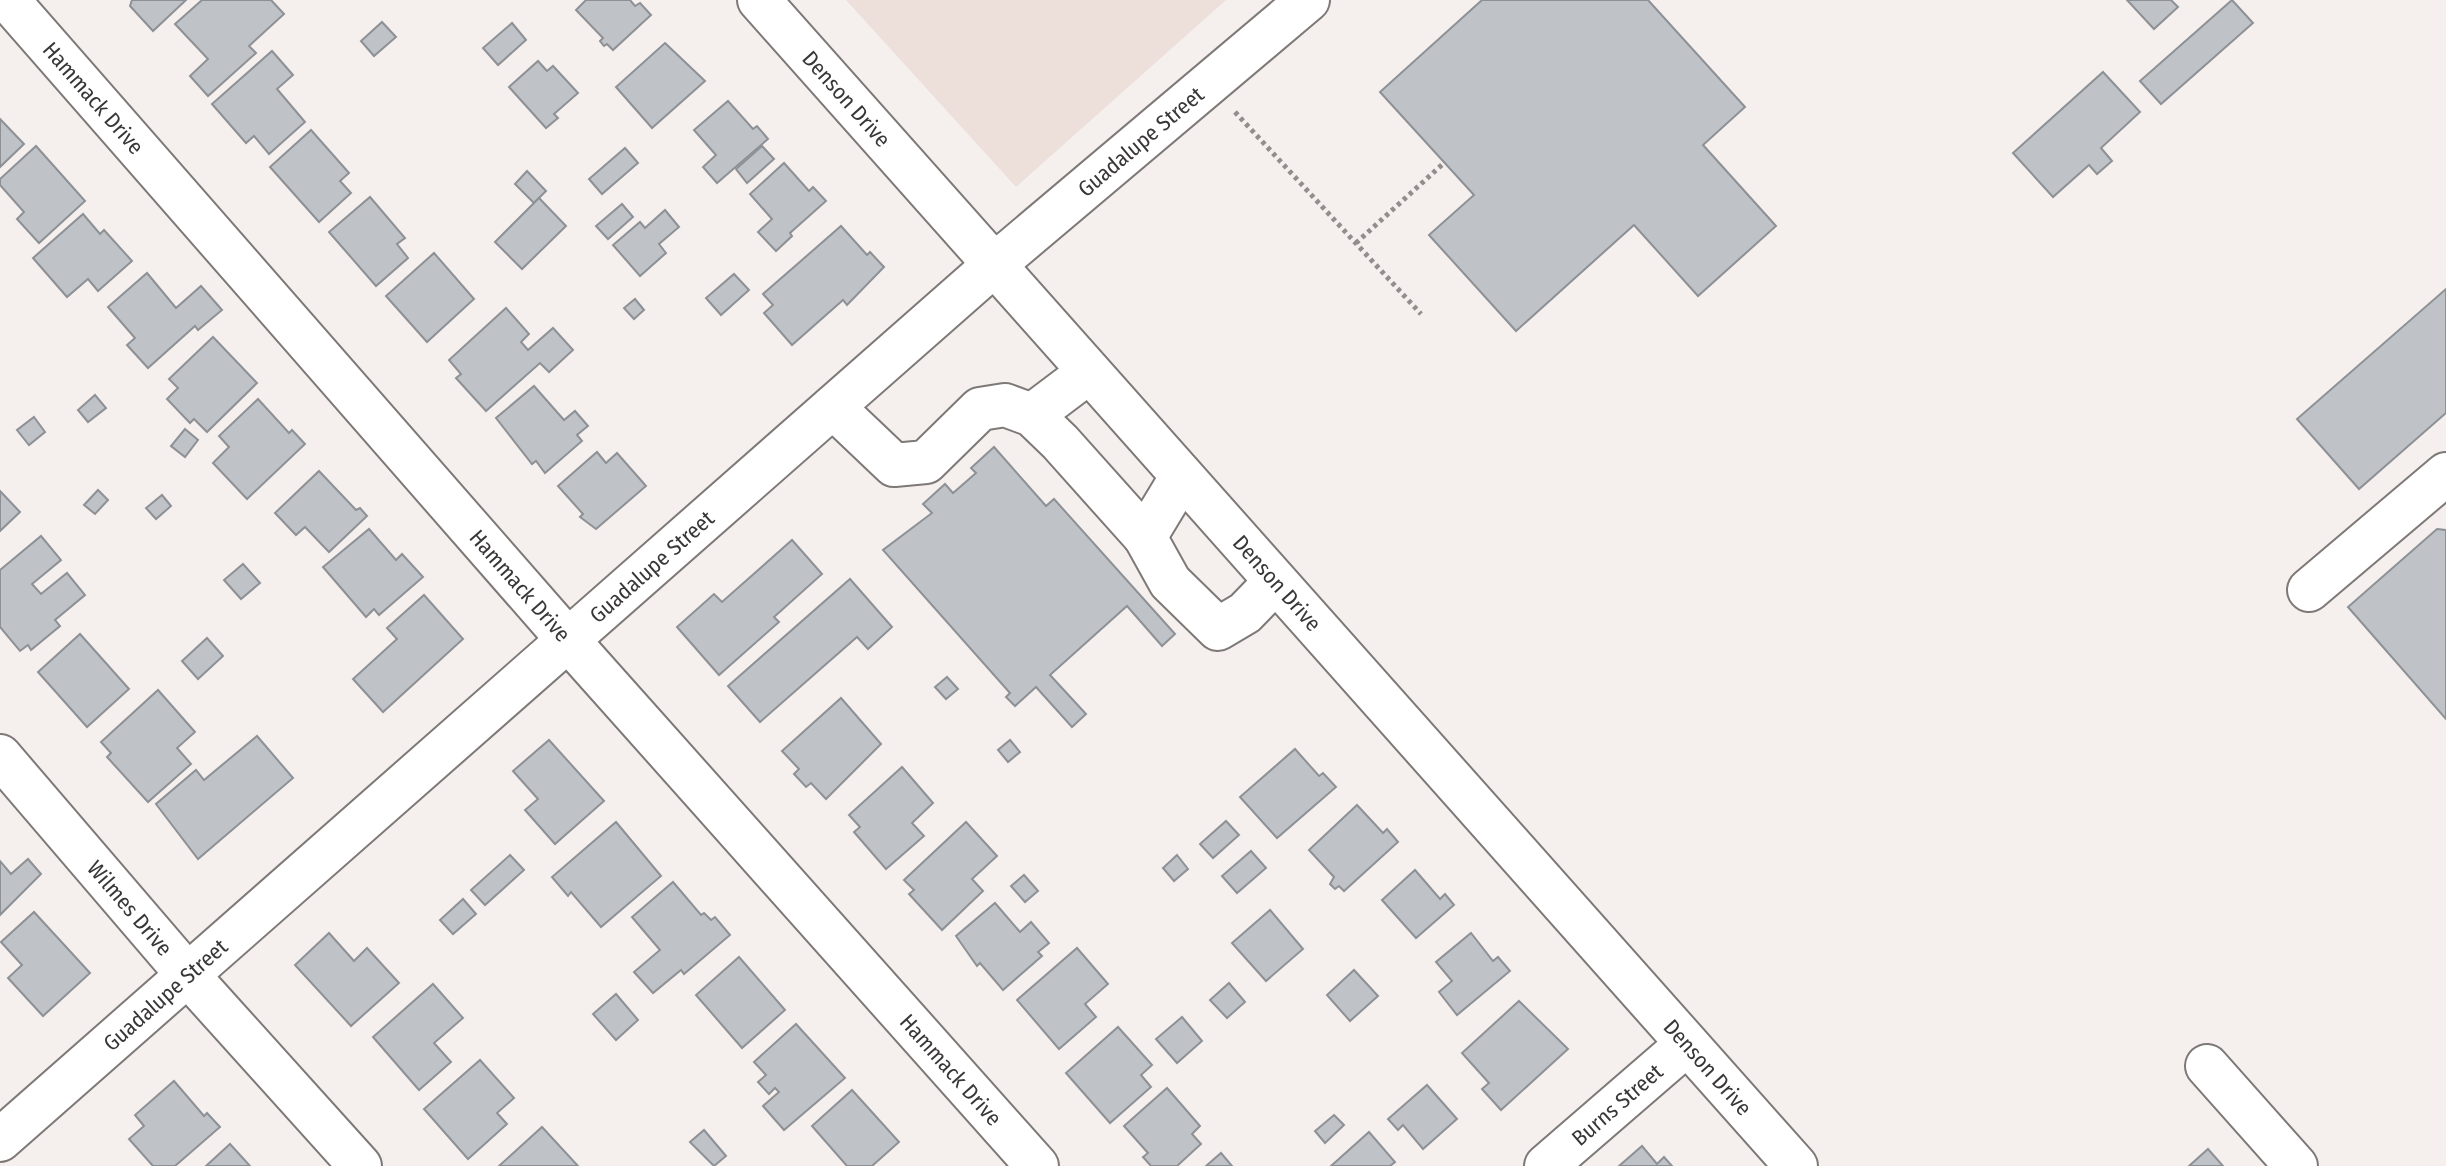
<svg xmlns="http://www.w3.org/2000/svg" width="2446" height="1166" font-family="'Fira Sans Condensed',sans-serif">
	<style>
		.built { fill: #ede0db }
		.building { fill: #bfc3c7; stroke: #8d9195; stroke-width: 2 }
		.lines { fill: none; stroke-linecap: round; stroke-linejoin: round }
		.minor-casing { stroke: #7e7977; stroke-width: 46 }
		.path { stroke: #938e8d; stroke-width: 5; stroke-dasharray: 4 4; stroke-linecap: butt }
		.minor { stroke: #fff; stroke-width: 42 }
		.labels { text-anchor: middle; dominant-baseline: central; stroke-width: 7; stroke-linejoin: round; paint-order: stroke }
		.street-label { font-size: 22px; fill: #393636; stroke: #fff }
	</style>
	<rect width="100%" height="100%" fill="#f5efed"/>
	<!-- built -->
	<path class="built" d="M846 0H1226L1016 187Z"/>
	<!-- building -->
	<g class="building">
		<path d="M132 0H186L153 31 130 6Z"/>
		<path d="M202 0H271L284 14 249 46 256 53 208 96 190 76 208 59 175 24Z"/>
		<path d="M586 0H630L635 6 640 3 651 15 613 50 607 44 604 46 600 41 603 38 576 10Z"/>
		<path d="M1482 0H1648L1745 107 1703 145 1776 226 1698 296 1634 225 1516 331 1429 235 1474 195 1380 92Z"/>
		<path d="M2127 0H2171L2178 7 2154 29Z"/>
		<path d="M2232 0 2253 23 2161 104 2140 81Z"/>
		<path d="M382 22 396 37 374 56 361 41Z"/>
		<path d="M512 23 526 40 498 65 483 48Z"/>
		<path d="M665 43 705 81 652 128 616 87Z"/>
		<path d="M272 51 293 75 277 89 305 122 269 154 254 136 246 143 212 104Z"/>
		<path d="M538 61 547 71 553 66 578 93 554 114 558 118 546 128 509 87Z"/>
		<path d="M2103 72 2140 112 2101 148 2112 161 2097 174 2089 165 2053 197 2013 153Z"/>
		<path d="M728 101 753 129 757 126 768 139 717 183 703 167 716 155 694 130Z"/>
		<path d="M0 119 24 144 0 167Z"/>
		<path d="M311 130 349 173 340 181 351 193 319 222 270 167Z"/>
		<path d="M36 146 85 201 39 243 17 219 24 212 0 185V179Z"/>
		<path d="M762 146 774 159 747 183 736 169Z"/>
		<path d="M625 148 638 163 602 194 589 179Z"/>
		<path d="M784 163 809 191 813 187 826 201 790 233 792 236 776 251 758 232 772 219 750 194Z"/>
		<path d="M527 171 546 191 534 203 515 184Z"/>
		<path d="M370 197 405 238 397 244 408 258 376 286 329 232Z"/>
		<path d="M539 198 566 226 522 269 495 242Z"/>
		<path d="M622 204 633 217 608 239 596 226Z"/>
		<path d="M665 210 679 227 659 244 666 253 640 276 613 245 640 222 645 228Z"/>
		<path d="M83 214 100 234 104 230 132 261 98 291 88 279 67 297 33 258Z"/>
		<path d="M841 226 867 255 870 252 884 267 847 305 843 300 792 345 764 313 773 305 763 294Z"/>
		<path d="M434 253 474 299 427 342 386 296Z"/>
		<path d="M147 273 176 308 201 286 222 310 198 330 195 326 148 368 127 345 135 338 108 307Z"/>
		<path d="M734 274 749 290 721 315 706 298Z"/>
		<path d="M2446 289V413L2359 489 2297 419Z"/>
		<path d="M635 299 644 310 634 319 624 308Z"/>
		<path d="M506 308 529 334 521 342 528 350 553 328 573 350 549 372 540 363 486 411 456 378 461 374 449 360Z"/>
		<path d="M213 337 257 383 207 432 194 419 190 423 167 399 178 388 169 379Z"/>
		<path d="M534 386 564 420 575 411 588 426 577 435 582 441 545 473 536 461 532 464 496 418Z"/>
		<path d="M95 395 106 408 88 422 78 410Z"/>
		<path d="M258 399 289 433 292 430 305 444 247 499 213 463 229 447 219 436Z"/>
		<path d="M34 417 45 432 29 445 17 430Z"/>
		<path d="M185 429 198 440 185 457 171 446Z"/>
		<path d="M994 447 1046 506 1054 499 1175 634 1162 646 1127 606 1050 675 1086 714 1072 727 1036 687 1015 706 1006 697 1010 693 883 550 932 513 923 504 945 484 953 493 976 473 971 468Z"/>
		<path d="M597 452 606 463 617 453 646 486 596 529 580 517 583 514 558 486Z"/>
		<path d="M319 471 356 510 360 508 367 516 329 552 305 527 296 535 275 513Z"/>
		<path d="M98 490 108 500 95 514 84 505Z"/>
		<path d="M0 491 20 512 0 531Z"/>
		<path d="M162 495 171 506 156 519 146 508Z"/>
		<path d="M369 529 396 560 402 554 423 577 379 615 374 609 366 617 323 567Z"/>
		<path d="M2437 529 2446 530V719L2348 607Z"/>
		<path d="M41 536 61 560 32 584 41 594 67 573 85 595 55 620 60 626 31 650 28 645 20 651 0 627V570Z"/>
		<path d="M792 540 822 574 774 617 779 622 719 675 677 627 714 594 722 602Z"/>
		<path d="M243 564 260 583 241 599 224 580Z"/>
		<path d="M850 579 892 627 868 649 857 637 760 722 728 686Z"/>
		<path d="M424 595 463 639 383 712 353 679 397 639 387 628Z"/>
		<path d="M80 634 129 689 87 727 38 672Z"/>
		<path d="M207 638 223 656 198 679 182 661Z"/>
		<path d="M947 677 958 689 946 699 935 687Z"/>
		<path d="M158 690 195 732 177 748 191 764 148 802 107 757 111 753 101 742Z"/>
		<path d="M841 698 881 744 826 799 811 783 806 787 794 774 799 769 782 751Z"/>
		<path d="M257 736 293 778 198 859 156 804 196 770 204 780Z"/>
		<path d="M549 740 604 801 555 844 525 810 538 799 513 771Z"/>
		<path d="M1010 740 1020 752 1008 762 998 750Z"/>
		<path d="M1295 749 1319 776 1323 773 1336 787 1277 838 1240 797Z"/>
		<path d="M902 767 933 803 912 823 924 836 886 869 854 832 860 827 849 815Z"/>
		<path d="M1357 805 1383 833 1387 829 1398 842 1344 891 1339 886 1335 889 1330 884 1334 877 1309 850Z"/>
		<path d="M1226 821 1239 835 1213 858 1200 844Z"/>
		<path d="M616 822 661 876 601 927 571 892 568 896 552 877Z"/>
		<path d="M966 822 997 856 972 879 983 891 942 930 909 894 914 890 904 880Z"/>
		<path d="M1251 851 1266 868 1237 893 1222 876Z"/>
		<path d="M510 855 524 870 485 905 471 890Z"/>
		<path d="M1177 855 1188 869 1174 881 1163 868Z"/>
		<path d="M28 859 41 874 0 915V861L11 874Z"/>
		<path d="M1415 870 1440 899 1445 894 1454 905 1416 938 1382 900Z"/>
		<path d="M1024 875 1038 891 1025 902 1011 886Z"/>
		<path d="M673 882 701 915 704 913 711 920 715 917 730 935 684 974 681 970 653 993 634 972 660 950 632 917Z"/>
		<path d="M463 899 476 914 453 934 440 920Z"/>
		<path d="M995 903 1020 932 1031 922 1049 943 1038 952 1042 956 1003 990 980 963 977 966 956 936Z"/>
		<path d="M1270 910 1303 949 1266 981 1232 943Z"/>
		<path d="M34 912 90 973 43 1016 8 978 22 965 1 942Z"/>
		<path d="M329 933 354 961 367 948 399 983 351 1026 295 965Z"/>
		<path d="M1471 933 1493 961 1498 957 1510 971 1457 1015 1439 992 1452 981 1436 962Z"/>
		<path d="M1077 948 1108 984 1085 1004 1096 1017 1059 1049 1017 1000Z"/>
		<path d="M739 957 785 1010 742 1048 696 995Z"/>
		<path d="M1354 970 1378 996 1350 1021 1327 995Z"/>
		<path d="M1229 983 1245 1002 1227 1018 1210 1000Z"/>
		<path d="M433 984 463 1018 434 1043 451 1062 419 1090 373 1037Z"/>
		<path d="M616 994 638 1020 616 1040 593 1014Z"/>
		<path d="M1519 1001 1568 1049 1501 1110 1482 1089 1489 1083 1462 1053Z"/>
		<path d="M1182 1017 1202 1041 1177 1063 1156 1039Z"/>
		<path d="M796 1024 845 1078 784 1130 763 1106 779 1092 775 1088 769 1094 758 1082 766 1075 754 1062Z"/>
		<path d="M1118 1027 1152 1065 1141 1075 1151 1087 1110 1123 1066 1073Z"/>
		<path d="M480 1060 514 1098 497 1113 507 1124 468 1159 424 1109Z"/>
		<path d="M174 1081 204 1116 207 1113 220 1127 175 1166H153L129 1139 144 1126 135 1115Z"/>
		<path d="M1427 1085 1457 1119 1423 1149 1403 1125 1398 1130 1388 1119Z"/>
		<path d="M1167 1088 1200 1126 1192 1134 1201 1144 1177 1166H1151L1143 1157 1148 1153 1124 1126Z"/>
		<path d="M852 1090 899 1142 872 1166H847L812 1126Z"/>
		<path d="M1334 1115 1344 1125 1325 1143 1315 1131Z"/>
		<path d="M542 1127 578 1166H499Z"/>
		<path d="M704 1130 726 1156 714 1166 690 1142Z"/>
		<path d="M1369 1132 1395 1162 1390 1166H1331Z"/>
		<path d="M230 1144 250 1166H206Z"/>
		<path d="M1642 1146 1657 1164 1664 1157 1672 1166H1619Z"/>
		<path d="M2208 1149 2223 1166H2189Z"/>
		<path d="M1221 1153 1232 1166H1206Z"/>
	</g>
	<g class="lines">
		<!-- minor casing -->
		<g class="minor-casing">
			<g id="minor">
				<path id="s1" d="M8 0 568 640 1037 1166"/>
				<path id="s2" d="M759 0 1796 1166"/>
				<path d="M833 407 894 465 926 462 980 409 1005 405 1032 415 1060 442 1145 537"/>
				<path d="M1032 415 1089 372"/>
				<path d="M1182 476 1145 537 1170 582 1218 629 1245 613 1275 582"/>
				<path d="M2309 590 2446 474"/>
				<path id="s3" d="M0 756 186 973 360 1166"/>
				<path d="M2207 1066 2296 1166"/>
				<path id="s4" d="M0 1140 994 265 1308 0"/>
				<path id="s5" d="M1546 1166 1687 1044"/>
			</g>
		</g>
		<!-- path -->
		<g class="path">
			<path d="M1235 112 1421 314"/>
			<path d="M1356 243 1445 162"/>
		</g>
		<!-- minor -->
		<use href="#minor" class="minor"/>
	</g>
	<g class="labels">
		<!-- street labels -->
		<g class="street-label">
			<text stroke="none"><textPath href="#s1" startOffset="130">Hammack Drive</textPath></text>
			<text stroke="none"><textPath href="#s2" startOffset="132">Denson Drive</textPath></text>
			<text stroke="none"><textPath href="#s4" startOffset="1516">Guadalupe Street</textPath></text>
			<text stroke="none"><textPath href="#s4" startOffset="868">Guadalupe Street</textPath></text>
			<text stroke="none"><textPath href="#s2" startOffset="780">Denson Drive</textPath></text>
			<text stroke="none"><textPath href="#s1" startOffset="778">Hammack Drive</textPath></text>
			<text stroke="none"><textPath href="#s3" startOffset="200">Wilmes Drive</textPath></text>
			<text stroke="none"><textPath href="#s4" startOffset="220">Guadalupe Street</textPath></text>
			<text stroke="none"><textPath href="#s2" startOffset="1428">Denson Drive</textPath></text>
			<text stroke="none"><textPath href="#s1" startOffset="1426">Hammack Drive</textPath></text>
			<text stroke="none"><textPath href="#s5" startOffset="94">Burns Street</textPath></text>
		</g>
	</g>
</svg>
